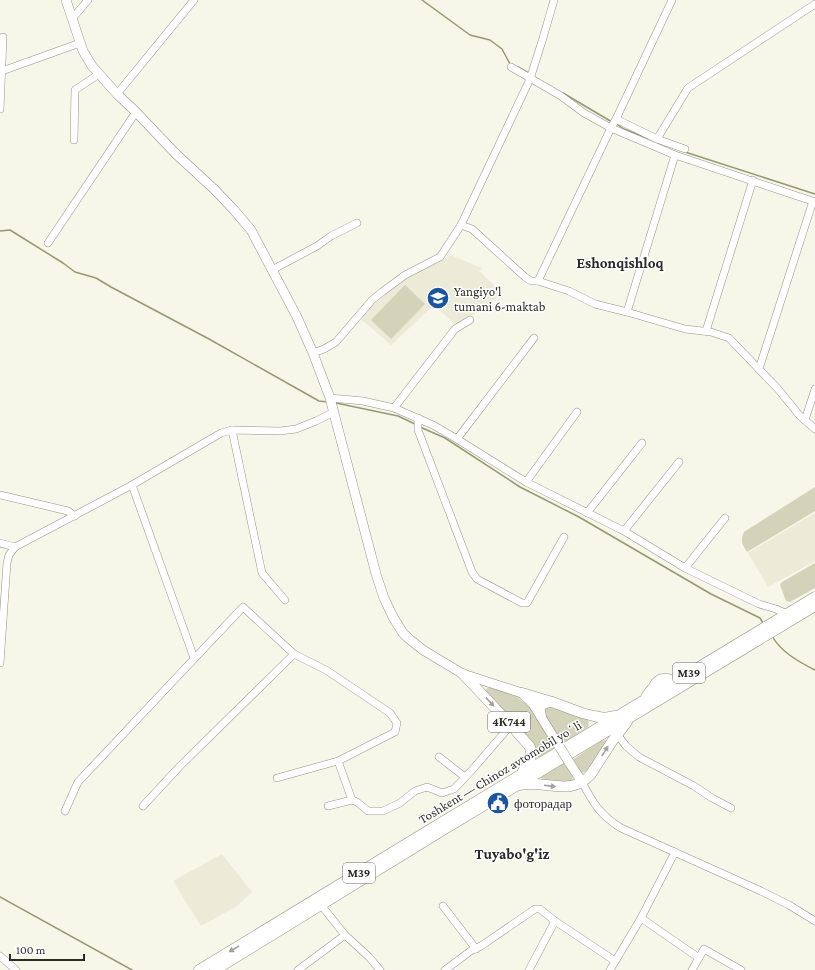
<svg xmlns="http://www.w3.org/2000/svg" width="815" height="970" font-family="'Crimson Pro',serif">
	<style>
		.built { fill: #ebebd7 }
		.green { fill: #d3d3ba }
		.lines { fill: none; stroke-linecap: round; stroke-linejoin: round }
		.stream { stroke: #989870; stroke-width: 1.5 }
		.minor-casing { stroke: #949488; stroke-width: 8 }
		.major-casing { stroke: #949488; stroke-width: 10 }
		.highway-casing { stroke: #949488; stroke-width: 11 }
		.minor { stroke: #fff; stroke-width: 7 }
		.major { stroke: #fff; stroke-width: 9 }
		.highway { stroke: #fff; stroke-width: 10 }
		.major-bridge-casing { stroke: #949488; stroke-width: 10; stroke-linecap: butt }
		.major-bridge { stroke: #fff; stroke-width: 9 }
		.oneway { fill: #a0a09e }
		.labels { text-anchor: middle; dominant-baseline: central; stroke-width: 3; stroke-linejoin: round; paint-order: stroke }
		.shield { fill: #fff; stroke: #6b6b68; stroke-width: 1 }
		.shield-label { font-size: 12px; font-weight: bold; fill: #2c2c27 }
		.poi-label { font-size: 13px; fill: #2c2c27; stroke: #fff; text-anchor: start }
		.street-label { font-size: 13px; fill: #2c2c27; stroke: #fff }
		.quarter-label { font-size: 15px; font-weight: bold; fill: #2c2c27; stroke: #fff }
	</style>
	<rect width="100%" height="100%" fill="#f6f6e9"/>
	<!-- built -->
	<g class="built">
		<path d="M450 255 482 268 479 271 501 292 488 306 455 324 434 305 391 345 361 319 374 304 410 275 440 262Z"/>
		<path d="M815 513V561L768 587 748 553Z"/>
		<path d="M222 854 252 892 237 906 201 926 173 881Z"/>
	</g>
	<!-- green -->
	<g class="green">
		<path d="M405 285 425 304 391 339 371 320Z"/>
		<path d="M815 487V511L747 552C742 544 740 541 744 532Z"/>
		<path d="M815 563V588L790 602 786 601 780 585 782 582Z"/>
		<path d="M488 688H491L516 696 531 708 556 749 541 758 538 757C534 752 534 746 531 740L486 693V689Z"/>
		<path d="M547 706 587 717C589 721 589 723 588 727L562 744 544 715V709Z"/>
		<path d="M605 740 607 741C601 750 592 772 581 773L572 760 601 741Z"/>
		<path d="M564 763 573 777 572 781 570 783 542 780 541 777Z"/>
	</g>
	<g class="lines">
		<!-- stream -->
		<g class="stream">
			<path d="M422 0 470 35 490 40 502 49 510 64H511"/>
			<path d="M518 67 527 72"/>
			<path d="M563 93 612 122"/>
			<path d="M615 123 624 129 650 139"/>
			<path d="M685 152 815 194"/>
			<path d="M0 231 10 230 63 263 75 272 96 278 111 287 209 339 319 401 328 402"/>
			<path d="M336 403 398 416 415 424"/>
			<path d="M420 427 445 438 520 487 579 517 711 594 760 618 763 623"/>
			<path d="M772 636C781 652 799 662 815 670"/>
			<path d="M0 897 132 970"/>
		</g>
		<!-- minor casing -->
		<g class="minor-casing">
			<g id="minor">
				<path d="M72 19 88 0"/>
				<path d="M511 67 561 96 584 113 611 128 675 155 815 202"/>
				<path d="M2 71 80 43"/>
				<path d="M117 94 194 0"/>
				<path d="M0 109 3 37"/>
				<path d="M616 119 657 139 685 149"/>
				<path d="M657 139 688 88 815 4"/>
				<path d="M74 140 75 90 99 74"/>
				<path d="M461 225 472 229 525 277 531 281H538L569 291 595 304 627 312 685 329 711 332 729 338 778 389 800 416 815 429"/>
				<path d="M48 243 136 112"/>
				<path d="M272 270 317 246 331 236 357 223"/>
				<path d="M538 281 611 128 616 119 672 0"/>
				<path d="M627 312 675 155"/>
				<path d="M706 331 753 180"/>
				<path d="M313 353 324 349 336 342 372 300 382 292 405 275 440 257 444 251 461 225 530 79 543 38 554 0"/>
				<path d="M759 369 813 201"/>
				<path d="M330 398 363 401 394 408 433 425 457 439 526 482 624 531 685 568 759 604 776 609 787 614"/>
				<path d="M394 408 455 329 470 320"/>
				<path d="M418 418V430L472 572 477 579 522 603H527L564 537"/>
				<path d="M805 420 815 389"/>
				<path d="M232 430 262 573 285 600"/>
				<path d="M457 439 534 338"/>
				<path d="M526 482 577 412"/>
				<path d="M132 485 194 658"/>
				<path d="M0 495 68 511 75 516"/>
				<path d="M587 513 642 443"/>
				<path d="M624 531 679 462"/>
				<path d="M0 543 15 547"/>
				<path d="M685 568 725 518"/>
				<path d="M0 663 7 563 9 555 15 547 132 485 221 433 232 430 280 431 296 429 316 421 334 412"/>
				<path d="M617 734 626 746 639 757 694 786 712 798 731 808"/>
				<path d="M439 757 465 777"/>
				<path d="M338 761 352 800"/>
				<path d="M582 782C593 803 600 815 621 828L761 891 789 905 815 921"/>
				<path d="M143 806 180 766 294 654"/>
				<path d="M328 806 352 800 357 802 368 811H383L400 803 415 791 427 787 442 793 454 789 472 770 511 725"/>
				<path d="M65 811 78 782 243 607 294 654 326 670 390 713 397 723 395 732 338 761 277 778"/>
				<path d="M321 905 345 935 369 957 380 970"/>
				<path d="M443 906 476 949"/>
				<path d="M641 918 699 958"/>
				<path d="M0 956 16 970"/>
				<path d="M298 970 345 935"/>
				<path d="M445 970 472 950 481 946 535 909H540L555 921"/>
				<path d="M529 970 555 921 615 961"/>
				<path d="M610 970 641 918 675 852"/>
				<path d="M692 970 704 949 741 970"/>
			</g>
		</g>
		<!-- major casing -->
		<g class="major-casing">
			<g id="major">
				<path d="M66 0 83 51 92 66 117 94 136 112 176 154 215 190 234 210 251 230 297 317 313 353 330 398 376 574 384 598 393 617 403 633 408 638 423 650 463 674 522 693 533 704 559 746"/>
				<path d="M569 762 582 782"/>
			</g>
		</g>
		<!-- highway casing -->
		<g class="highway-casing">
			<g id="highway">
				<path d="M463 674 511 725 530 747 531 754 530 761 523 771"/>
				<path d="M522 693 552 702 582 713 594 716 604 718 615 716"/>
				<path d="M646 697C648 694 650 691 652 689 654 687 655 684 656 683 662 676 673 678 676 686"/>
				<path d="M541 716C538 705 542 703 552 702"/>
				<path d="M520 785C524 784 527 784 530 784 552 783 573 795 591 774L613 740 627 722"/>
				<path d="M199 970 439 824 815 597"/>
				<path d="M215 970 443 830 815 606"/>
			</g>
		</g>
		<!-- minor -->
		<use href="#minor" class="minor"/>
		<!-- major -->
		<use href="#major" class="major"/>
		<!-- highway -->
		<use href="#highway" class="highway"/>
		<!-- major-bridge casing -->
		<g class="major-bridge-casing">
			<path id="major-bridge" d="M559 746 569 762"/>
		</g>
		<!-- major-bridge -->
		<use href="#major-bridge" class="major-bridge"/>
	</g>
	<!-- one-way arrows -->
	<defs><path id="oneway-solid" d="M-6-.8H1V-3.2L6.5 0L1 3.2V.8H-6Z"/></defs>
	<g class="oneway">
		<use href="#oneway-solid" transform="translate(490 702) rotate(47)"/>
		<use href="#oneway-solid" transform="translate(605 751) rotate(-58)"/>
		<use href="#oneway-solid" transform="translate(550 786) rotate(7)"/>
		<use href="#oneway-solid" transform="translate(234 949) rotate(149)"/>
	</g>
	<!-- icons -->
	<defs>
		<g id="school-disc" transform="scale(1.15)"><circle r="9.5" fill="#1855a6" stroke="#fff"/><path d="M0-5L7-2L0 1L-7-2ZM-4 1L0 2.5L4 1V4Q0 6-4 4Z" fill="#fff"/></g>
		<g id="civic-disc" transform="scale(1.15)"><circle r="9.5" fill="#1855a6" stroke="#fff"/><path d="M-.6-6.5H3V-4.5H.6V-3L4-1V1h2V6H-6V1h2V-1L-.6-3ZM-1.2 2.5V6h2.4V2.5Z" fill="#fff"/></g>
	</defs>
	<g fill-rule="evenodd">
		<use href="#school-disc" x="438" y="298"/>
		<use href="#civic-disc" x="498" y="803"/>
	</g>
	<g class="labels">
		<!-- shield labels -->
		<g class="shield">
			<rect x="673" y="663" width="32" height="20" rx="3"/>
			<rect x="488" y="712" width="42" height="20" rx="3"/>
			<rect x="343" y="863" width="32" height="20" rx="3"/>
		</g>
		<g class="shield-label">
			<text x="689" y="673">M39</text>
			<text x="509" y="722">4К744</text>
			<text x="359" y="873">M39</text>
		</g>
		<!-- poi labels -->
		<g class="poi-label">
			<text x="454" y="291">Yangiyo'l<tspan x="454" dy="15">tumani 6-maktab</tspan></text>
			<text x="514" y="803">фоторадар</text>
		</g>
		<!-- street labels -->
		<g class="street-label">
			<text transform="translate(500 772) rotate(-31)">Toshkent — Chinoz avtomobil yoʻli</text>
		</g>
		<!-- quarter labels -->
		<g class="quarter-label">
			<text x="620" y="263">Eshonqishloq</text>
			<text x="512" y="854">Tuyabo'g'iz</text>
		</g>
	</g>
	<!-- scale -->
	<path d="M10 954v6h74v-6" fill="none" stroke="#2c2c27" stroke-width="2"/>
	<text x="16" y="954" font-size="12" fill="#2c2c27" stroke="#ffffff" stroke-width="3" paint-order="stroke">100 m</text>
</svg>
